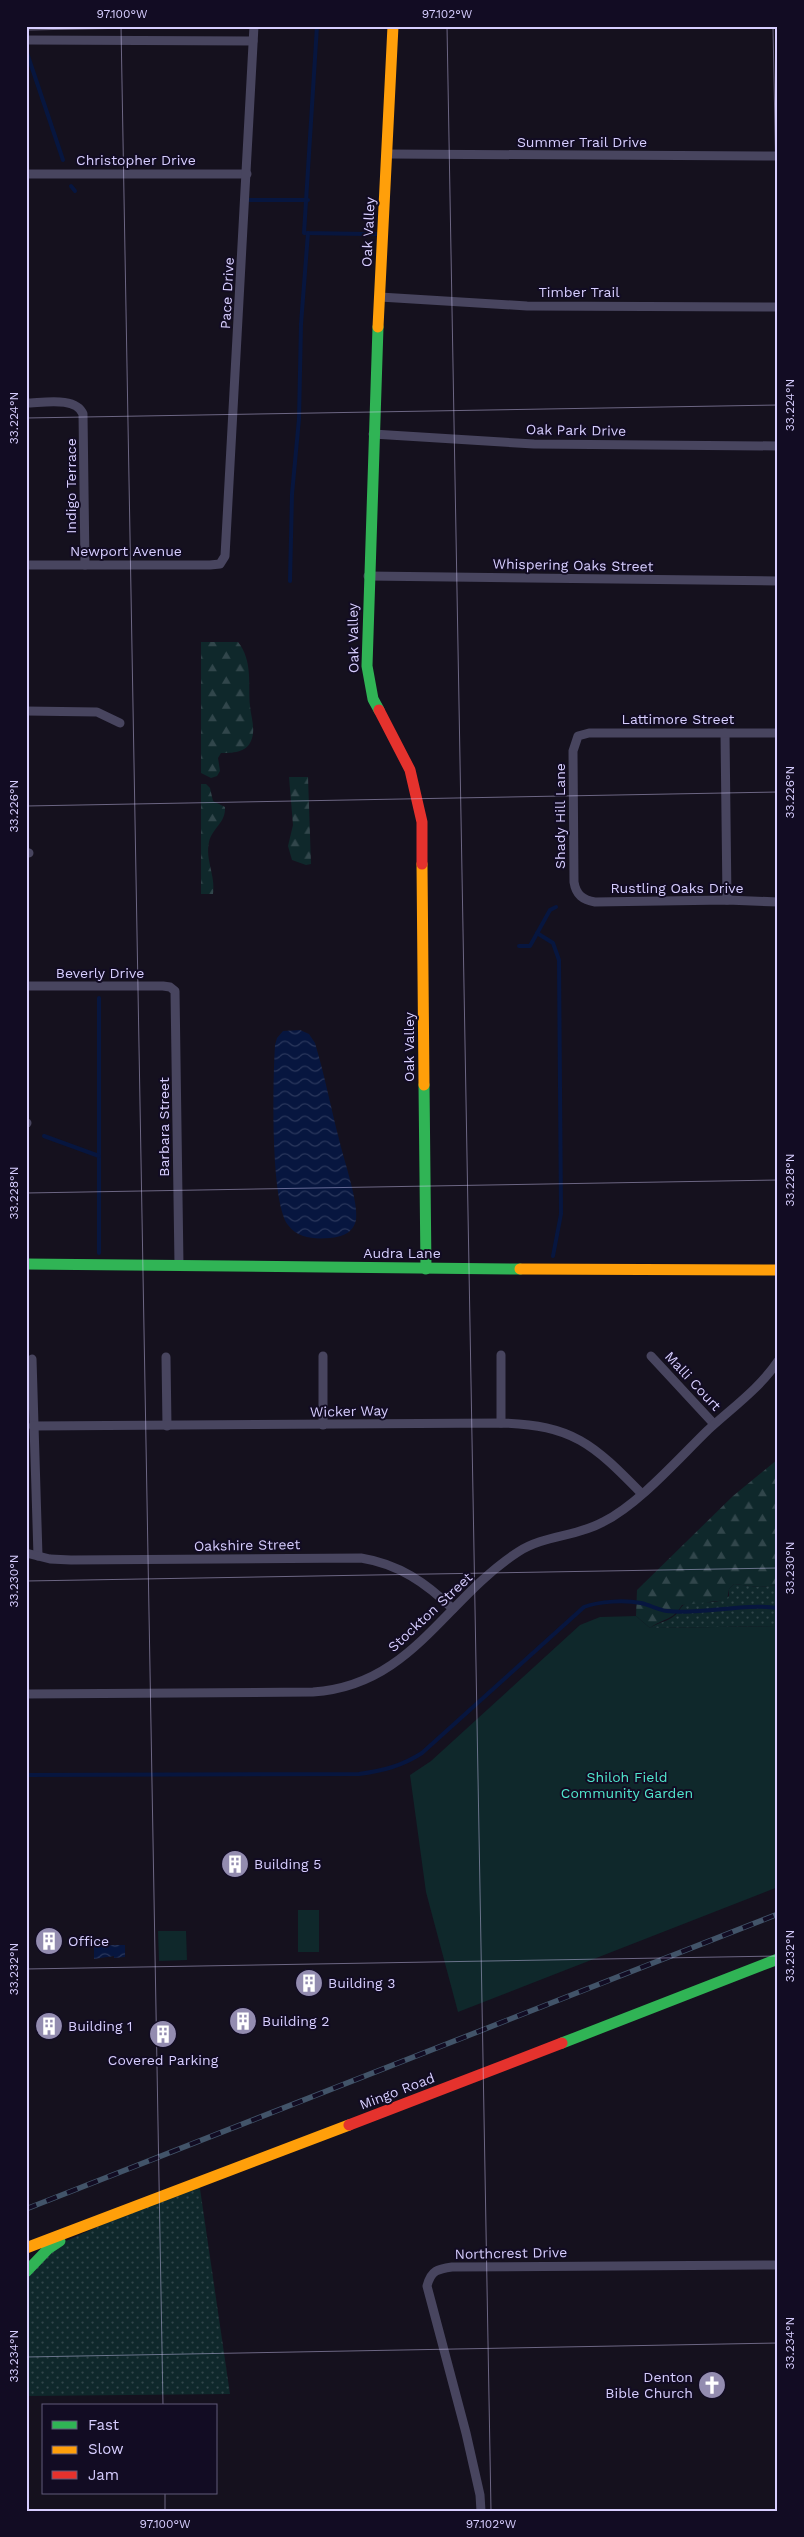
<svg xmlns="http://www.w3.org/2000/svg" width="804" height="2537" font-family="'Work Sans',sans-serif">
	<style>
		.grass { fill: url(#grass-dots) }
		.forest { fill: url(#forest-firs) }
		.green { fill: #0f282b }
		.water { fill: url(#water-waves) }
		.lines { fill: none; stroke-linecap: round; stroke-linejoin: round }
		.stream { stroke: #07163f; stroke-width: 4 }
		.street { stroke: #48455f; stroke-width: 9 }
		.fast { stroke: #30b455; stroke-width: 11 }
		.slow { stroke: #ff9f0a; stroke-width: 11 }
		.jam { stroke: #e5322d; stroke-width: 11 }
		.rail-casing { stroke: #425469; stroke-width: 5.5 }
		.rail { stroke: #120c23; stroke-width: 4; stroke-dasharray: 11; stroke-linecap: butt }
		.ticks { fill: none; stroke: #d7ceff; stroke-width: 1; stroke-opacity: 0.45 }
		.labels { text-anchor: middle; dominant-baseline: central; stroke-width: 4; stroke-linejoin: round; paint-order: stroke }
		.street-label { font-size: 14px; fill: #d7ceff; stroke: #120c23 }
		.park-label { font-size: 14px; fill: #51e8ce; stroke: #120c23 }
		.poi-label { font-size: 14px; fill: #d7ceff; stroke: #120c23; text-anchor: start }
		.neatline { fill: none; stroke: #d7ceff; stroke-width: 2 }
		.ticks-label { font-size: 12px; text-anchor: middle; fill: #d7ceff }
	</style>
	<defs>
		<pattern id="grass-dots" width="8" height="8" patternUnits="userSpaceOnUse" patternTransform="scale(1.25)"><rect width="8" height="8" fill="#0f282b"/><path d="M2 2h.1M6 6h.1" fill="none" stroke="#31464b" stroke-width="1.8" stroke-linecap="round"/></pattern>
		<pattern id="forest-firs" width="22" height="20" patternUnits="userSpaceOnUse" patternTransform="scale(1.25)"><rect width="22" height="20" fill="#0f282b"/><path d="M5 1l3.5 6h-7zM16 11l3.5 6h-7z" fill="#31464b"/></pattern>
		<pattern id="water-waves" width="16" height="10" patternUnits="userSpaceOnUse" patternTransform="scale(1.25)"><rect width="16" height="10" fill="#07163f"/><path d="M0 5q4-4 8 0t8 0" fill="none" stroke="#2a375c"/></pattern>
	</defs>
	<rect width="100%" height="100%" fill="#15111e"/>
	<!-- grass -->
	<g class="grass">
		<path d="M734 1584 759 1587 778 1585V1626L650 1628C657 1623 669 1621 674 1616 680 1612 680 1605 688 1603 705 1599 713 1607 729 1596V1589Z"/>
		<path d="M199 2182 230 2394 26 2396V2272L48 2249Z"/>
	</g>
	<!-- forest -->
	<g class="forest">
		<path d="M201 642H238C253 661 248 684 250 706 251 717 256 730 251 741 246 753 232 753 221 753L218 758 220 771 217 776 211 778 201 773Z"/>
		<path d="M289 777H308L311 864 306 865 292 860 288 846 293 825Z"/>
		<path d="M201 784H206L210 788 213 801 225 807C226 823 212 828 209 842 205 860 216 876 213 894H201Z"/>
		<path d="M778 1459V1585L759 1587 734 1584 729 1589 727 1600 682 1605C671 1622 665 1617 650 1628L636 1616 637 1590 733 1496Z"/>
	</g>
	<!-- green -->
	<g class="green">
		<path d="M636 1616 650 1628 778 1626V1887L458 2012 426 1892 410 1775 431 1761 580 1625 600 1617Z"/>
		<rect x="298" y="1910" width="21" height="42"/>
		<path d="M158 1931H186L187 1960 159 1961Z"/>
	</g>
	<!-- water -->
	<g class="water">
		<path d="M300 1030 309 1034 315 1043C325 1076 331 1109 340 1143 344 1160 359 1204 356 1220 353 1233 342 1237 330 1238 315 1239 298 1239 288 1225 270 1201 273 1079 275 1045L277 1038 283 1031Z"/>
		<path d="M114 1945H125V1957L114 1958V1956L94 1959V1946Z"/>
	</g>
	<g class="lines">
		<!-- stream -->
		<g class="stream">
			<path d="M317 26 304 233 368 234"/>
			<path d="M27 53 63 160"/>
			<path d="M71 186 75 191"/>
			<path d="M246 200H308"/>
			<path d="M372 234H380"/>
			<path d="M290 581 292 494 299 419 301 324 308 233"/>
			<path d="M537 933 553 943 559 960 561 1214 553 1256"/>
			<path d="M519 946H530L550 910 556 907"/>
			<path d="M99 998V1253"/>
			<path d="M44 1136 99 1156"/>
			<path d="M26 1775 359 1774C382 1771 402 1766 422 1753L584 1607C600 1601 625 1600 641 1603 650 1605 658 1610 667 1611 704 1615 741 1603 778 1608"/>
		</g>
		<!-- street -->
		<g class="street">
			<path d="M26 40 253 41"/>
			<path d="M387 154 778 156"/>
			<path d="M26 174H247"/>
			<path d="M380 297 527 306 778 307"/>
			<path d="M26 403C42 403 76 396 83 414L85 565"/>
			<path d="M373 434 534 444 778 446"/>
			<path d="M26 565H210L220 564 225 556 254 26"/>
			<path d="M368 576 778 581"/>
			<path d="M26 711 97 712 120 723"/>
			<path d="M725 733 727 900"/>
			<path d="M778 733H589L578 736 573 751 574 882C576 895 583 900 595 902L727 900 778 902"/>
			<path d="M26 852 29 853"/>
			<path d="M26 986H163L170 987 175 991 179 1265"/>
			<path d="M26 1123H27"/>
			<path d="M501 1355V1423"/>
			<path d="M323 1356V1425"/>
			<path d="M651 1356 714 1424"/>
			<path d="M166 1357 167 1426"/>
			<path d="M32 1359 38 1556"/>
			<path d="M33 1426 501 1423C573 1425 593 1444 641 1493"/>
			<path d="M26 1553 50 1559 71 1560 361 1558C399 1564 426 1583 453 1609"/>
			<path d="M26 1694 313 1692C411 1686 444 1600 518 1552 544 1535 576 1537 603 1522 639 1504 678 1459 708 1430 732 1408 760 1388 778 1361"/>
			<path d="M481 2511 480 2495 466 2433 427 2286C431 2270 438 2269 452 2267L778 2265"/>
		</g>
		<!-- fast -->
		<g class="fast">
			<path d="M378 327 367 666 373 699 379 710"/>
			<path d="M424 1085 426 1269"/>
			<path d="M26 1264 520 1269"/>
			<path d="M562 2043 778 1959"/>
			<path d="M26 2272 48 2249 60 2241"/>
		</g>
		<!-- slow -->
		<g class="slow">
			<path d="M378 327 393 26"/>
			<path d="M422 864 424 1085"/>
			<path d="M520 1269 778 1270"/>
			<path d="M26 2248 349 2125"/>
		</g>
		<!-- jam -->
		<g class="jam">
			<path d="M379 710 410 770 422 822V864"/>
			<path d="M349 2125 562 2043"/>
		</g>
		<!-- rail casing -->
		<g class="rail-casing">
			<path id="rail" d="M26 2209 778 1914"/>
		</g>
		<!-- rail -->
		<use href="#rail" class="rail"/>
	</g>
	<!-- ticks -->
	<path class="ticks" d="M121 26 163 2406M447 26 491 2511M773 26 778 285M26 30 245 26M26 418 778 405M26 806 778 792M26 1193 778 1180M26 1581 778 1568M26 1969 778 1956M26 2357 778 2343M165 2493V2511"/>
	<!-- icons -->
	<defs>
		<g id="building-disc" transform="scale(1.4375)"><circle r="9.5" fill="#938cb0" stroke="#120c23"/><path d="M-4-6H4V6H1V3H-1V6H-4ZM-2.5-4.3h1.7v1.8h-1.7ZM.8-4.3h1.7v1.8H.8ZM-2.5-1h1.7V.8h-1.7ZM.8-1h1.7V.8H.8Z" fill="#fff"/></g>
		<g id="church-disc" transform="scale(1.4375)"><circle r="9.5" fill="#938cb0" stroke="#120c23"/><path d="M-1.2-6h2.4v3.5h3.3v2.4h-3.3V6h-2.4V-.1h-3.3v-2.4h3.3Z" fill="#fff"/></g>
	</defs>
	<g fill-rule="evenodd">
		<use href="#building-disc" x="235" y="1864"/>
		<use href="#building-disc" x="49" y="1941"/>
		<use href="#building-disc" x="309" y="1983"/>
		<use href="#building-disc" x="243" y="2021"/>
		<use href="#building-disc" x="49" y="2026"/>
		<use href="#building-disc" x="163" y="2034"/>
		<use href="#church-disc" x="712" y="2385"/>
	</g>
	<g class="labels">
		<!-- street labels -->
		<g class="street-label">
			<text x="582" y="142">Summer Trail Drive</text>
			<text x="136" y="160">Christopher Drive</text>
			<text transform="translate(368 232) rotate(-87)">Oak Valley</text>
			<text x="579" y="292">Timber Trail</text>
			<text transform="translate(227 293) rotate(-87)">Pace Drive</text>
			<text transform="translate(576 430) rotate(1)">Oak Park Drive</text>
			<text transform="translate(71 486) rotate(-90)">Indigo Terrace</text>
			<text x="126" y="551">Newport Avenue</text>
			<text transform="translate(573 565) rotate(1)">Whispering Oaks Street</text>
			<text transform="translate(353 638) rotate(-91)">Oak Valley</text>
			<text x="678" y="719">Lattimore Street</text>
			<text transform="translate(560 816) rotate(-90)">Shady Hill Lane</text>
			<text x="677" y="888">Rustling Oaks Drive</text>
			<text x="100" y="973">Beverly Drive</text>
			<text transform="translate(409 1047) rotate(-90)">Oak Valley</text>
			<text transform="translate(164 1127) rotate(-90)">Barbara Street</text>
			<text x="402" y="1253">Audra Lane</text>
			<text transform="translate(693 1381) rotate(47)">Malli Court</text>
			<text transform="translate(349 1411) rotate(-1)">Wicker Way</text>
			<text transform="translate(247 1545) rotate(-1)">Oakshire Street</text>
			<text transform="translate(430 1612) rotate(-43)">Stockton Street</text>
			<text transform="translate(397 2091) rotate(-21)">Mingo Road</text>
			<text transform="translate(511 2253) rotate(-1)">Northcrest Drive</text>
		</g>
		<!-- park labels -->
		<g class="park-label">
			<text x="627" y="1777">Shiloh Field<tspan x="627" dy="16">Community Garden</tspan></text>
		</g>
		<!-- poi labels -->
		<g class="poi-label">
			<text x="254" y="1864">Building 5</text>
			<text x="68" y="1941">Office</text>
			<text x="328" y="1983">Building 3</text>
			<text x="262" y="2021">Building 2</text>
			<text x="68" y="2026">Building 1</text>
			<text x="163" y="2060" text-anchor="middle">Covered Parking</text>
			<text x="693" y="2377" text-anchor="end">Denton<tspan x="693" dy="16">Bible Church</tspan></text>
		</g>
	</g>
	<!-- border -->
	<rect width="804" height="2537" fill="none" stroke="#120c23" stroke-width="55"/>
	<!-- legend -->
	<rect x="42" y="2404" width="175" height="90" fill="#120c23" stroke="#615a7b"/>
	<rect x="52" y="2421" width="25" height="8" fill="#30b455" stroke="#615a7b"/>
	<text x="88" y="2430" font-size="15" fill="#d7ceff">Fast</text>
	<rect x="52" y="2446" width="25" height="8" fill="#ff9f0a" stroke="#615a7b"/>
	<text x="88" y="2454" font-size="15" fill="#d7ceff">Slow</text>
	<rect x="52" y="2471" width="25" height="8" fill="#e5322d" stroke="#615a7b"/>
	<text x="88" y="2480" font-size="15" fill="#d7ceff">Jam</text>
	<rect x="28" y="28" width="748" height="2482" class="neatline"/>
	<g class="ticks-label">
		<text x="122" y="18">97.100°W</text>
		<text x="447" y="18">97.102°W</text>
		<text transform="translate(790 405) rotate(-90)" y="4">33.224°N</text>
		<text transform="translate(14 418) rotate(-90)" y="4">33.224°N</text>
		<text transform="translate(790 792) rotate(-90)" y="4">33.226°N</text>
		<text transform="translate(14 806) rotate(-90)" y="4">33.226°N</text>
		<text transform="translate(790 1180) rotate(-90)" y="4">33.228°N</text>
		<text transform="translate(14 1193) rotate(-90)" y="4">33.228°N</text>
		<text transform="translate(790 1568) rotate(-90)" y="4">33.230°N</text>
		<text transform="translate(14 1581) rotate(-90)" y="4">33.230°N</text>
		<text transform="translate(790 1956) rotate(-90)" y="4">33.232°N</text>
		<text transform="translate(14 1969) rotate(-90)" y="4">33.232°N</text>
		<text transform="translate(790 2343) rotate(-90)" y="4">33.234°N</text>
		<text transform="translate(14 2356) rotate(-90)" y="4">33.234°N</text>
		<text x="165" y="2528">97.100°W</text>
		<text x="491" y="2528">97.102°W</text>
	</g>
</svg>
